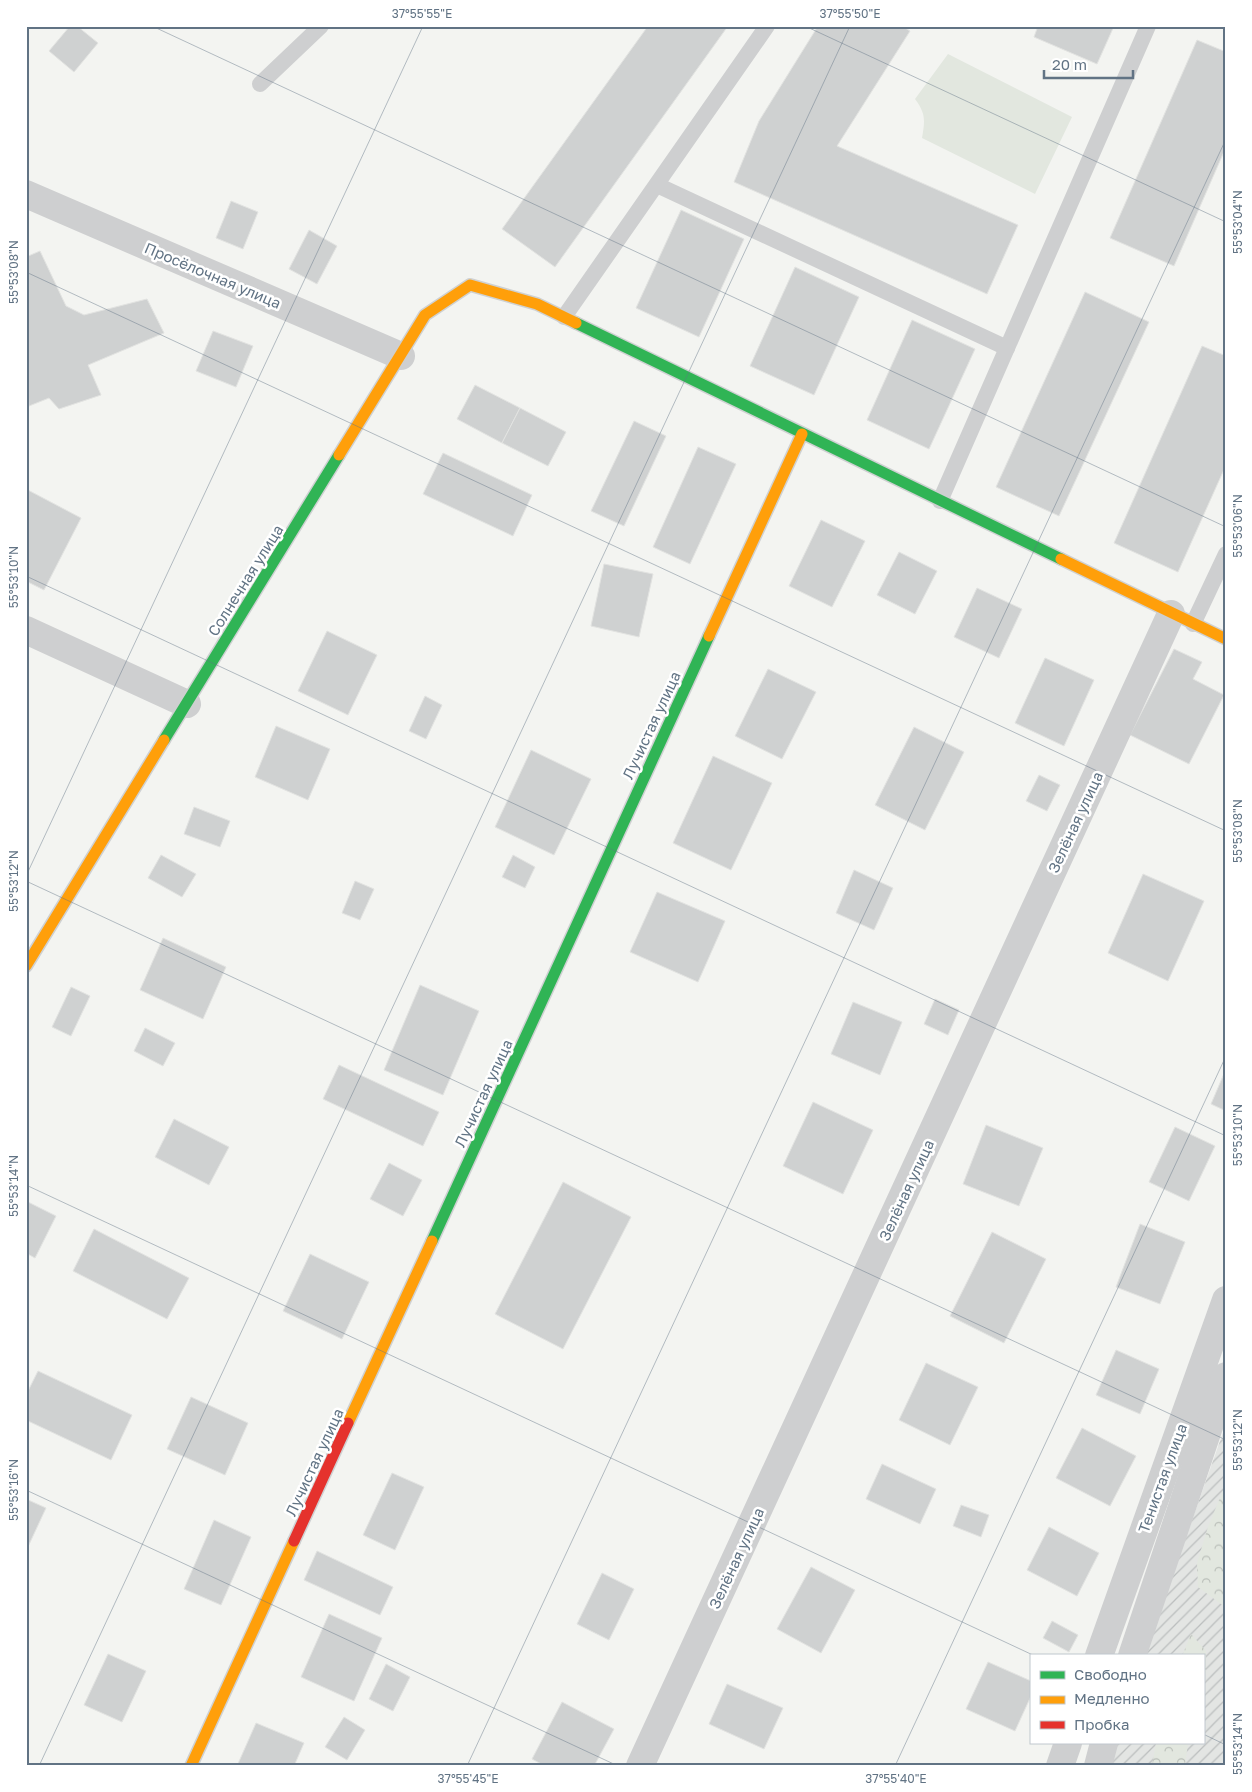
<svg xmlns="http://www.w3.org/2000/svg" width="1252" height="1792" font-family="'Golos Text',sans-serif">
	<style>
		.industrial { fill: url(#industrial-furrows) }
		.green { fill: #e2e7df }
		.forest { fill: url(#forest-crowns) }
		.building { fill: #cfd1d1; stroke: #e2e3e1 }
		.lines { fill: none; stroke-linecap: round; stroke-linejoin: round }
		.fast-casing { stroke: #cfd1d2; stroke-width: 14 }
		.slow-casing { stroke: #cfd1d2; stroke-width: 14 }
		.jam-casing { stroke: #cfd1d2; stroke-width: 14 }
		.lane { stroke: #cecfd0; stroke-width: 16 }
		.street { stroke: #cecfd0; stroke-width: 28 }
		.fast { stroke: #30b455; stroke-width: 11 }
		.slow { stroke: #ff9f0a; stroke-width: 11 }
		.jam { stroke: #e5322d; stroke-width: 11 }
		.ticks { fill: none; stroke: #617384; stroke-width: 1; stroke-opacity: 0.45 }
		.labels { text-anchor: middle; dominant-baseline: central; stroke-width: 5; stroke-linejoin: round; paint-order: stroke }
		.street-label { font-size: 15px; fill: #617384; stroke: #fff }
		.neatline { fill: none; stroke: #617384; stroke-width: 2 }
		.ticks-label { font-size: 12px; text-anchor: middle; fill: #617384 }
	</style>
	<defs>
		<pattern id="industrial-furrows" width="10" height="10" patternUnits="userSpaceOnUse" patternTransform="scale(1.25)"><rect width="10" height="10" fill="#e3e5e3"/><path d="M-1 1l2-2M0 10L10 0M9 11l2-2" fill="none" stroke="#bbbebe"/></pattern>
		<pattern id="forest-crowns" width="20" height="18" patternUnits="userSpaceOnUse" patternTransform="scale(1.25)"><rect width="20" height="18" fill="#e2e7df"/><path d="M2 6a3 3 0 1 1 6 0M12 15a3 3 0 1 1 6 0" fill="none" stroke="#bbc0ba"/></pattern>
	</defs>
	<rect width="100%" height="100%" fill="#f3f4f1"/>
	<!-- industrial -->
	<path class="industrial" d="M1226 1424V1766H1110L1116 1743H1203V1656H1144Z"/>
	<!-- green -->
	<path class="green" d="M948 54 1072 117 1035 194 922 138C925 120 926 114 915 99Z"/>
	<!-- forest -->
	<g class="forest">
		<path d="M1226 1483V1607H1225L1198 1587 1197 1563 1208 1527Z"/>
		<path d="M1191 1634 1206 1651V1671L1203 1682V1656H1182Z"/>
		<path d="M1156 1743H1188L1185 1766H1152Z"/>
	</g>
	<!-- building -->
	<g class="building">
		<path d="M70 26H77L98 43 74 72 49 51Z"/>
		<path d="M648 26H728L555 267 502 229Z"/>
		<path d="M818 26H902L910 31 837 146 1018 225 987 294 734 182 759 121Z"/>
		<path d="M1038 26H1114L1097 64 1034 37Z"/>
		<path d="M1197 40 1226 52V147L1174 266 1110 238Z"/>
		<path d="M231 201 258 212 243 249 216 238Z"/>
		<path d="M681 210 744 239 699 337 636 308Z"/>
		<path d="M309 230 337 246 317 284 289 269Z"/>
		<path d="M40 251 66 306 84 315 147 299 164 333 88 365 101 395 59 409 49 398 29 406 28 388H26V257Z"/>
		<path d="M795 267 859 297 814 395 750 366Z"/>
		<path d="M1085 292 1149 322 1059 516 996 487Z"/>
		<path d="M912 320 975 349 929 449 867 420Z"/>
		<path d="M213 331 253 346 236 387 196 371Z"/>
		<path d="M1202 346 1226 356V465L1178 572 1114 543Z"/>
		<path d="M475 385 520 408 502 443 457 419Z"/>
		<path d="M520 408 566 432 548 466 502 443Z"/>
		<path d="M634 421 666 436 624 526 591 511Z"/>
		<path d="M698 447 736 464 690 564 653 547Z"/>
		<path d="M443 453 532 495 513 536 423 494Z"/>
		<path d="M26 489 81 518 44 590 26 581Z"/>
		<path d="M821 520 865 541 832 607 789 586Z"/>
		<path d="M899 552 937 571 915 614 877 595Z"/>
		<path d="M604 564 653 574 639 637 591 626Z"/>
		<path d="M977 588 1022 609 999 658 954 637Z"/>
		<path d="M327 631 377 655 348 715 298 691Z"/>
		<path d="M1174 649 1202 662 1193 679 1224 695 1189 764 1130 735Z"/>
		<path d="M1045 658 1094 680 1064 746 1015 723Z"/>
		<path d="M768 669 816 692 782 759 735 736Z"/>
		<path d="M425 696 442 705 426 739 409 731Z"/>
		<path d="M276 726 330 749 308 800 255 777Z"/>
		<path d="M914 727 964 752 925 830 875 805Z"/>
		<path d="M531 750 591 779 554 855 495 827Z"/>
		<path d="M713 756 772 783 731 870 673 843Z"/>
		<path d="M1039 775 1060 785 1047 811 1026 801Z"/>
		<path d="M194 807 230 821 220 847 184 834Z"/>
		<path d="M161 855 196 874 182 897 148 878Z"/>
		<path d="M513 855 535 867 525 888 502 877Z"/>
		<path d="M854 870 893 888 874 930 836 913Z"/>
		<path d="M1143 874 1204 901 1168 981 1108 953Z"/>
		<path d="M355 881 374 889 360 920 342 913Z"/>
		<path d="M657 892 725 921 698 982 630 952Z"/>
		<path d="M163 938 226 967 203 1019 140 990Z"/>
		<path d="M420 985 479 1011 443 1095 384 1070Z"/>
		<path d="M71 987 90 996 71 1036 52 1027Z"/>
		<path d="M935 999 959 1010 948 1035 924 1024Z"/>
		<path d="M853 1002 902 1022 880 1075 831 1054Z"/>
		<path d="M145 1028 175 1043 163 1066 134 1051Z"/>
		<path d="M339 1065 439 1112 423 1146 323 1099Z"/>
		<path d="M1226 1069V1111L1211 1104Z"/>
		<path d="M813 1102 873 1130 843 1194 783 1166Z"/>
		<path d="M174 1119 229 1147 209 1185 155 1157Z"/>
		<path d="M986 1125 1043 1148 1019 1206 963 1184Z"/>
		<path d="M1175 1127 1215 1146 1189 1201 1149 1182Z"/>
		<path d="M389 1163 422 1180 403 1216 370 1199Z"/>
		<path d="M563 1182 631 1217 563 1349 495 1314Z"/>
		<path d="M26 1201 56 1216 35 1258 26 1253Z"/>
		<path d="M1140 1224 1185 1242 1160 1304 1116 1287Z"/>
		<path d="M94 1229 189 1278 167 1319 73 1271Z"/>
		<path d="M992 1232 1046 1259 1004 1343 950 1316Z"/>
		<path d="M310 1254 369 1282 342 1339 283 1311Z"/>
		<path d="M1116 1350 1159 1369 1140 1414 1096 1395Z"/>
		<path d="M926 1363 978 1387 950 1445 899 1420Z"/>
		<path d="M38 1371 132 1415 111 1460 26 1420V1395Z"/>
		<path d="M191 1397 248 1423 225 1475 167 1449Z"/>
		<path d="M1082 1428 1136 1456 1110 1506 1056 1478Z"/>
		<path d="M882 1464 936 1489 920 1524 866 1499Z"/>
		<path d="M392 1473 424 1487 395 1550 363 1535Z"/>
		<path d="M26 1499 46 1508 26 1551Z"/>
		<path d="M961 1505 989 1515 981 1537 953 1526Z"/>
		<path d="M214 1520 251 1537 221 1605 184 1589Z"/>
		<path d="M1049 1527 1099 1553 1077 1596 1027 1570Z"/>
		<path d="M317 1551 393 1587 380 1615 304 1580Z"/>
		<path d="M811 1567 855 1590 821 1653 777 1629Z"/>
		<path d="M602 1573 634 1589 609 1640 577 1624Z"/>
		<path d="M329 1614 382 1638 354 1701 301 1677Z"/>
		<path d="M1052 1621 1078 1635 1069 1652 1043 1638Z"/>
		<path d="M108 1654 146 1671 122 1722 84 1705Z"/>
		<path d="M988 1662 1031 1681V1696L1015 1731 966 1709Z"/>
		<path d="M386 1664 410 1677 393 1711 369 1699Z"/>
		<path d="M727 1684 783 1708 764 1749 709 1724Z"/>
		<path d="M562 1702 614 1729 594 1766H545L532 1759Z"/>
		<path d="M344 1717 365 1730 347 1760 325 1747Z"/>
		<path d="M256 1723 304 1743 294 1766H237Z"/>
	</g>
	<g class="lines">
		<!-- fast casing -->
		<g class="fast-casing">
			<g id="fast">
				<path d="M576 323 1061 559"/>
				<path d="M164 740 339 455"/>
				<path d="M432 1241 709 636"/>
			</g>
		</g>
		<!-- slow casing -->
		<g class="slow-casing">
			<g id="slow">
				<path d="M339 455 425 315 470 285 537 304 576 323"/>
				<path d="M1061 559 1226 639"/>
				<path d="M709 636 802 434"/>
				<path d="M26 966 164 740"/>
				<path d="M348 1423 432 1241"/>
				<path d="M191 1766 294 1541"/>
			</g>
		</g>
		<!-- jam casing -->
		<g class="jam-casing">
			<path id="jam" d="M294 1541 348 1423"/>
		</g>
		<!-- lane -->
		<g class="lane">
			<path d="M260 84 321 26"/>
			<path d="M657 185 1007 348"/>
			<path d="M564 317 767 26"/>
			<path d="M940 501 1148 26"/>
			<path d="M1193 624 1226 554"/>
		</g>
		<!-- street -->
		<g class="street">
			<path d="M26 194 401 356"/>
			<path d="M26 630 187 704"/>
			<path d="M1099 1656 1226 1300"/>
			<path d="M1132 1656 1226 1376"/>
			<path d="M640 1766 1171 614"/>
			<path d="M1060 1766 1068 1743"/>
			<path d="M1098 1766 1104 1743"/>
		</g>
		<!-- fast -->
		<use href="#fast" class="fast"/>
		<!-- slow -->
		<use href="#slow" class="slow"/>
		<!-- jam -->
		<use href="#jam" class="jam"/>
	</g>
	<!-- ticks -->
	<path class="ticks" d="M152 26 1226 527M805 26 1226 222M26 272 1226 831M26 576 1226 1136M26 876 423 26M26 881 1226 1440M26 1185 1035 1656M26 1490 618 1766M1203 1734 1226 1745M39 1766 850 26M467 1766 1226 139M895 1766 1226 1056"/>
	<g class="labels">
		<!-- street labels -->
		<g class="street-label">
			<text transform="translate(213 275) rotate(23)">Просёлочная улица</text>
			<text transform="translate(245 580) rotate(-58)">Солнечная улица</text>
			<text transform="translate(651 725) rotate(-65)">Лучистая улица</text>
			<text transform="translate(1075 822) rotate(-65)">Зелёная улица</text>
			<text transform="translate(483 1093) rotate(-65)">Лучистая улица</text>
			<text transform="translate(906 1190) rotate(-65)">Зелёная улица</text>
			<text transform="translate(314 1462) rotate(-65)">Лучистая улица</text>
			<text transform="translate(1162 1478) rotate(-70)">Тенистая улица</text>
			<text transform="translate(736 1558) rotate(-65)">Зелёная улица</text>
		</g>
	</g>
	<!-- border -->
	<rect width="1252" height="1792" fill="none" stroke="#ffffff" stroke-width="55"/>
	<!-- legend -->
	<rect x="1030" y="1654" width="175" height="90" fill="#ffffff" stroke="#c0c7ce"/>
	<rect x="1040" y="1671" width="25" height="8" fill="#30b455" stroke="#c0c7ce"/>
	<text x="1074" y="1680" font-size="15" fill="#617384">Свободно</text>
	<rect x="1040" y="1696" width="25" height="8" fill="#ff9f0a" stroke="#c0c7ce"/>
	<text x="1074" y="1704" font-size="15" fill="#617384">Медленно</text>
	<rect x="1040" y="1721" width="25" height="8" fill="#e5322d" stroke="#c0c7ce"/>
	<text x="1074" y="1730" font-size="15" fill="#617384">Пробка</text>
	<!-- scale -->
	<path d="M1044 70v8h89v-8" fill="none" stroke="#617384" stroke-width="2.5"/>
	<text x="1052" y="70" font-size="15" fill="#617384" stroke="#ffffff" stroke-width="4" paint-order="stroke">20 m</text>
	<rect x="28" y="28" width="1196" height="1736" class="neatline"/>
	<g class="ticks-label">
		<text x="422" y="18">37°55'55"E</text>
		<text x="850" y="18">37°55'50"E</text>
		<text transform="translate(1238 222) rotate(-90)" y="4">55°53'04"N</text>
		<text transform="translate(14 272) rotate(-90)" y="4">55°53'08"N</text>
		<text transform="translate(1238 526) rotate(-90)" y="4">55°53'06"N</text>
		<text transform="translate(14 577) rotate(-90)" y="4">55°53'10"N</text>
		<text transform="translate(1238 831) rotate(-90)" y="4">55°53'08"N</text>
		<text transform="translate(14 881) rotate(-90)" y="4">55°53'12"N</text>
		<text transform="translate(1238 1135) rotate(-90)" y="4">55°53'10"N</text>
		<text transform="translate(14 1186) rotate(-90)" y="4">55°53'14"N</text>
		<text transform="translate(1238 1440) rotate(-90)" y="4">55°53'12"N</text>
		<text transform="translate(14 1490) rotate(-90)" y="4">55°53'16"N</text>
		<text transform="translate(1238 1744) rotate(-90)" y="4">55°53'14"N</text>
		<text x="468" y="1783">37°55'45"E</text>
		<text x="896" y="1783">37°55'40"E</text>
	</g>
</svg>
